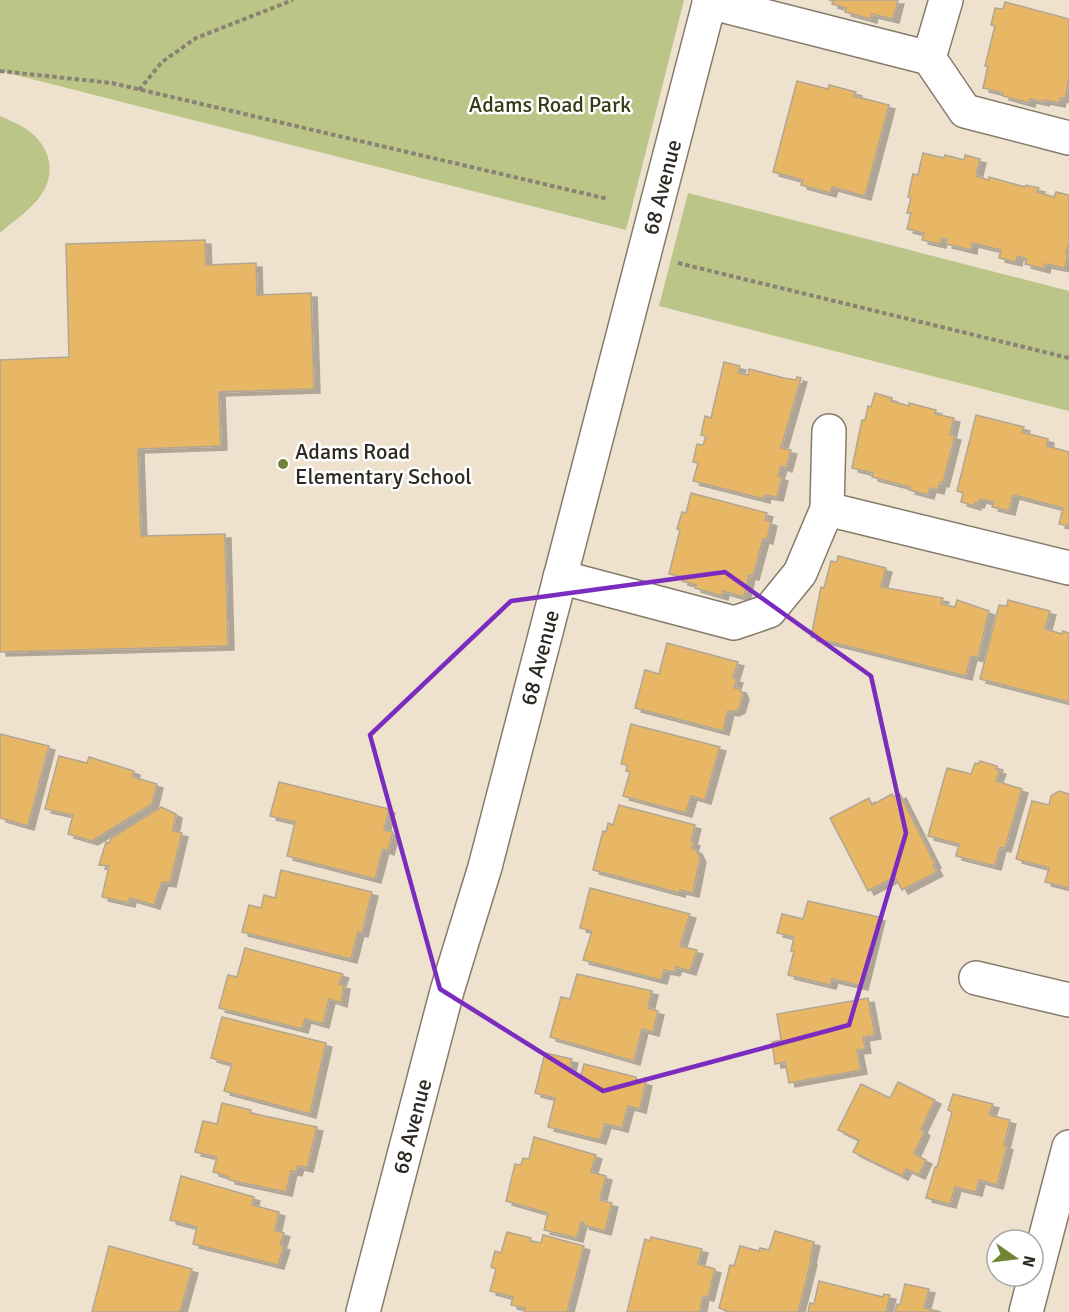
<svg xmlns="http://www.w3.org/2000/svg" width="1069" height="1312" font-family="Signika,sans-serif">
	<style>
		.green { fill: #bac587 }
		.building { fill: #e8b765; stroke: #b1a693; stroke-width: 1.5; filter: url(#shadow) }
		.lines { fill: none; stroke-linecap: round; stroke-linejoin: round }
		.minor-casing { stroke: #867b6a; stroke-width: 36 }
		.path { stroke: #8b8275; stroke-width: 4; stroke-dasharray: 4.5 3; stroke-linecap: butt }
		.minor { stroke: #fff; stroke-width: 33 }
		.marked { fill: none; stroke: #7b2cbf; stroke-width: 4.5; stroke-linejoin: round }
		.poi-dot { fill: #718434; stroke: #fff; stroke-width: 2 }
		.labels { text-anchor: middle; dominant-baseline: central; stroke-width: 5; stroke-linejoin: round; paint-order: stroke }
		.park-label { font-size: 22px; fill: #343a14; stroke: #fff }
		.street-label { font-size: 22px; fill: #2d2821; stroke: #fff }
		.poi-label { font-size: 22px; fill: #2d2821; stroke: #fff; text-anchor: start }
	</style>
	<defs>
		<filter id="shadow"><feDropShadow dx="6" dy="4" stdDeviation="0" flood-color="#0004"/></filter>
	</defs>
	<rect width="100%" height="100%" fill="#eee1ce"/>
	<!-- green -->
	<g class="green">
		<path d="M0 0H684L626 230 0 71Z"/>
		<path d="M0 116C9 120 21 125 29 131 50 147 57 173 41 195 31 210 13 221 0 233Z"/>
		<path d="M688 193 1069 291V411L659 306Z"/>
	</g>
	<!-- building -->
	<g class="building">
		<path d="M829 0H898L893 19 872 14 871 19 845 12 846 8 832 4 833 1Z"/>
		<path d="M1005 2 1069 19V79L1065 99 1060 98 1059 103 1044 100 1043 102 1030 99 1029 103 1003 96V93L983 88 988 66H985L995 26 991 25 995 8 1003 9Z"/>
		<path d="M797 81 828 89 829 85 856 92 854 96 889 105 865 196 832 187 830 193 801 185 803 180 773 172Z"/>
		<path d="M923 153 944 158 945 155 964 160 965 155 980 159 976 176 989 180V177L1025 187 1026 185 1039 188 1037 192 1054 197 1056 192 1069 195V247H1067L1066 253H1068L1065 268 1045 264 1044 269 1025 264 1027 259 1017 256 1016 262 999 258 1001 250 972 243 971 250 946 244 947 239 942 238 940 244 922 240 924 233 907 229 911 213H907L911 198 908 197 913 174 918 175Z"/>
		<path d="M205 240 206 265 256 263 257 295 311 293 314 389 219 392 221 446 138 449 141 536 225 534 228 646 0 652V360L69 357 66 244Z"/>
		<path d="M724 362 740 366 738 373 748 375 749 369 784 378 796 380 797 377 801 378 781 448 791 450 786 468 781 466 778 476 782 477 777 497 765 495 764 499 693 481 698 463 693 462 697 444 703 445 706 436 701 435 705 416 711 418Z"/>
		<path d="M875 393 892 398 891 401 909 406V403L936 410 935 414 954 418 950 435 955 436 943 483 940 482 938 490 930 488 928 495 909 490 910 487 872 477 873 473 852 468 862 420H865L868 406 871 407Z"/>
		<path d="M976 415 1024 427 1022 432 1048 439 1047 446 1069 452V526L1059 524 1063 508 1013 495 1009 511 992 507 994 502 980 499 978 504 975 503V506L961 502 963 493 957 491Z"/>
		<path d="M691 493 767 513 765 520 771 522 767 540 763 539 753 576 749 575 744 597 723 591 722 596 695 588 696 585 682 581 683 577 669 574 680 530 677 529 682 512 686 513Z"/>
		<path d="M838 556 886 568 881 587 943 598 941 604 955 607 957 600 989 611 978 658 971 656 966 676 811 637 821 587 824 588 831 561 837 562Z"/>
		<path d="M1008 600 1050 611 1045 629 1062 634 1063 631 1069 633V702L980 679 999 605 1007 606Z"/>
		<path d="M667 643 738 662 733 678 737 679 734 688 740 689 743 695 739 709 733 712 728 711 723 731 635 708 645 670 659 674Z"/>
		<path d="M631 724 720 747 705 800 691 796 686 813 623 796 630 772 626 771 627 765 621 764Z"/>
		<path d="M0 734 49 746 28 826 0 818Z"/>
		<path d="M59 756 87 763 89 757 134 771 133 777 157 784 152 804 92 841 68 834 73 815 45 809Z"/>
		<path d="M980 761 997 766 996 770H1000L996 781 1022 789 1005 848 1000 847 995 866 956 856 959 844 928 836 947 768 971 774 975 763 978 764Z"/>
		<path d="M279 782 389 809 384 830 393 832 388 851 383 849 375 879 287 856 295 822 270 816Z"/>
		<path d="M1059 791 1069 794V888L1045 882 1049 868 1016 859 1032 801 1049 805 1051 796Z"/>
		<path d="M892 794 894 797 900 794 935 864 933 865 937 872 902 890 895 877 868 891 830 818 869 798 872 805Z"/>
		<path d="M619 805 695 825 691 841 694 842 692 848 696 850 700 858 693 893 680 890 679 893 593 870 603 831 606 832 608 823 613 825Z"/>
		<path d="M161 807 176 814 173 831 182 833 170 883 162 882 154 905 130 898 129 903 102 897 109 866 99 865 106 842 109 843 111 838Z"/>
		<path d="M281 870 372 892 362 933 358 932 351 959 242 932 249 905 261 908 264 895 275 898Z"/>
		<path d="M590 888 690 914 680 946 697 950 690 971 676 967 674 972 664 970 661 980 583 960 592 931 580 928Z"/>
		<path d="M808 901 879 917 862 986 832 979 830 985 788 975 794 951H791L794 937 777 933 782 914 803 919Z"/>
		<path d="M245 948 343 974 339 984 344 985 341 1003 329 999 323 1024 305 1019 302 1029 219 1008 228 975 237 977Z"/>
		<path d="M577 974 652 991 648 1008 658 1011 653 1032 642 1029 634 1061 550 1037 561 997 570 999Z"/>
		<path d="M868 998 875 1035 863 1037 865 1049 857 1050 861 1070 789 1083 785 1062 775 1064 772 1042 781 1040 777 1014Z"/>
		<path d="M222 1017 326 1043 310 1114 224 1091 232 1064 211 1058Z"/>
		<path d="M545 1053 572 1059 569 1072 581 1075 584 1064 636 1077V1079L646 1082 640 1109 628 1106 622 1128 605 1124 600 1140 548 1127 555 1098 535 1093Z"/>
		<path d="M898 1082 935 1100 921 1129 924 1132 914 1154 926 1160 919 1175 906 1169 902 1176 853 1152 859 1140 838 1130 861 1084 890 1098Z"/>
		<path d="M953 1094 993 1104 989 1115 1010 1120 1004 1145 1007 1146 997 1185 979 1180 976 1192 955 1187 950 1204 926 1198 935 1167H937L952 1112 948 1110Z"/>
		<path d="M222 1103 251 1110 250 1113 317 1127 307 1168 298 1166 296 1172 291 1171 286 1192 229 1180V1177L213 1172 217 1157 195 1152 203 1121 217 1124Z"/>
		<path d="M534 1137 596 1155 591 1172 606 1176 600 1200 612 1203 605 1231 583 1225 584 1223 581 1222 577 1238 544 1230 548 1213 506 1201 515 1164 521 1165 523 1158 529 1159Z"/>
		<path d="M181 1176 254 1197 252 1205 279 1212 275 1230 284 1233 280 1245 284 1246 278 1265 193 1244 197 1227 170 1220Z"/>
		<path d="M775 1231 814 1242 810 1260 811 1261 798 1312H730L719 1308 730 1265 734 1266 740 1246 759 1251 760 1248 769 1250Z"/>
		<path d="M507 1232 531 1238 530 1241 541 1243 543 1235 584 1246 567 1312H524L525 1308 511 1305 513 1297 490 1291 496 1269 491 1267 495 1251 501 1253Z"/>
		<path d="M651 1237 702 1249 698 1264 715 1269 708 1297 703 1296 700 1312H627L645 1239 650 1241Z"/>
		<path d="M109 1246 192 1269 180 1312H92Z"/>
		<path d="M819 1281 883 1297 884 1294 890 1295 886 1312H808L810 1303 814 1304Z"/>
		<path d="M905 1284 929 1289 924 1308 941 1312H895L897 1304 900 1305Z"/>
	</g>
	<g class="lines">
		<!-- minor casing -->
		<g class="minor-casing">
			<g id="minor">
				<path d="M709 2 929 58 965 111 1069 138"/>
				<path d="M929 58 946 0"/>
				<path d="M827 509 1069 568"/>
				<path d="M560 577 734 623 769 611 800 573 827 509 829 431"/>
				<path d="M976 978 1069 1000"/>
				<path id="s1" d="M363 1312 447 991 485 867 710 0"/>
				<path d="M1026 1312 1069 1147"/>
			</g>
		</g>
		<!-- path -->
		<g class="path">
			<path d="M0 71 112 83 608 199"/>
			<path d="M139 90 162 62 196 38 293 0"/>
			<path d="M678 263 1069 358"/>
		</g>
		<!-- minor -->
		<use href="#minor" class="minor"/>
	</g>
	<!-- marked area -->
	<path class="marked" d="M725 572 871 676 906 833 849 1025 603 1091 440 989 370 735 511 601Z"/>
	<!-- markers -->
	<circle class="poi-dot" cx="283" cy="464" r="6"/>
	<g class="labels">
		<!-- park labels -->
		<g class="park-label">
			<text x="550" y="104">Adams Road Park</text>
		</g>
		<!-- street labels -->
		<g class="street-label">
			<text stroke="none"><textPath href="#s1" startOffset="1164">68 Avenue</textPath></text>
			<text stroke="none"><textPath href="#s1" startOffset="678">68 Avenue</textPath></text>
			<text stroke="none"><textPath href="#s1" startOffset="192">68 Avenue</textPath></text>
		</g>
		<!-- poi labels -->
		<g class="poi-label">
			<text x="295" y="451">Adams Road<tspan x="295" dy="25">Elementary School</tspan></text>
		</g>
	</g>
	<!-- north arrow -->
	<g transform="translate(1015 1258) rotate(104)"><circle r="28" fill="#ffffff" stroke="#aba9a6" stroke-width="1.5"/>
	<path d="M0-4.5L10 22L0 15L-10 22Z" fill="#718434"/>
	<text y="-9" font-size="16" font-weight="bold" text-anchor="middle" fill="#2d2821">N</text>
	</g>
</svg>
